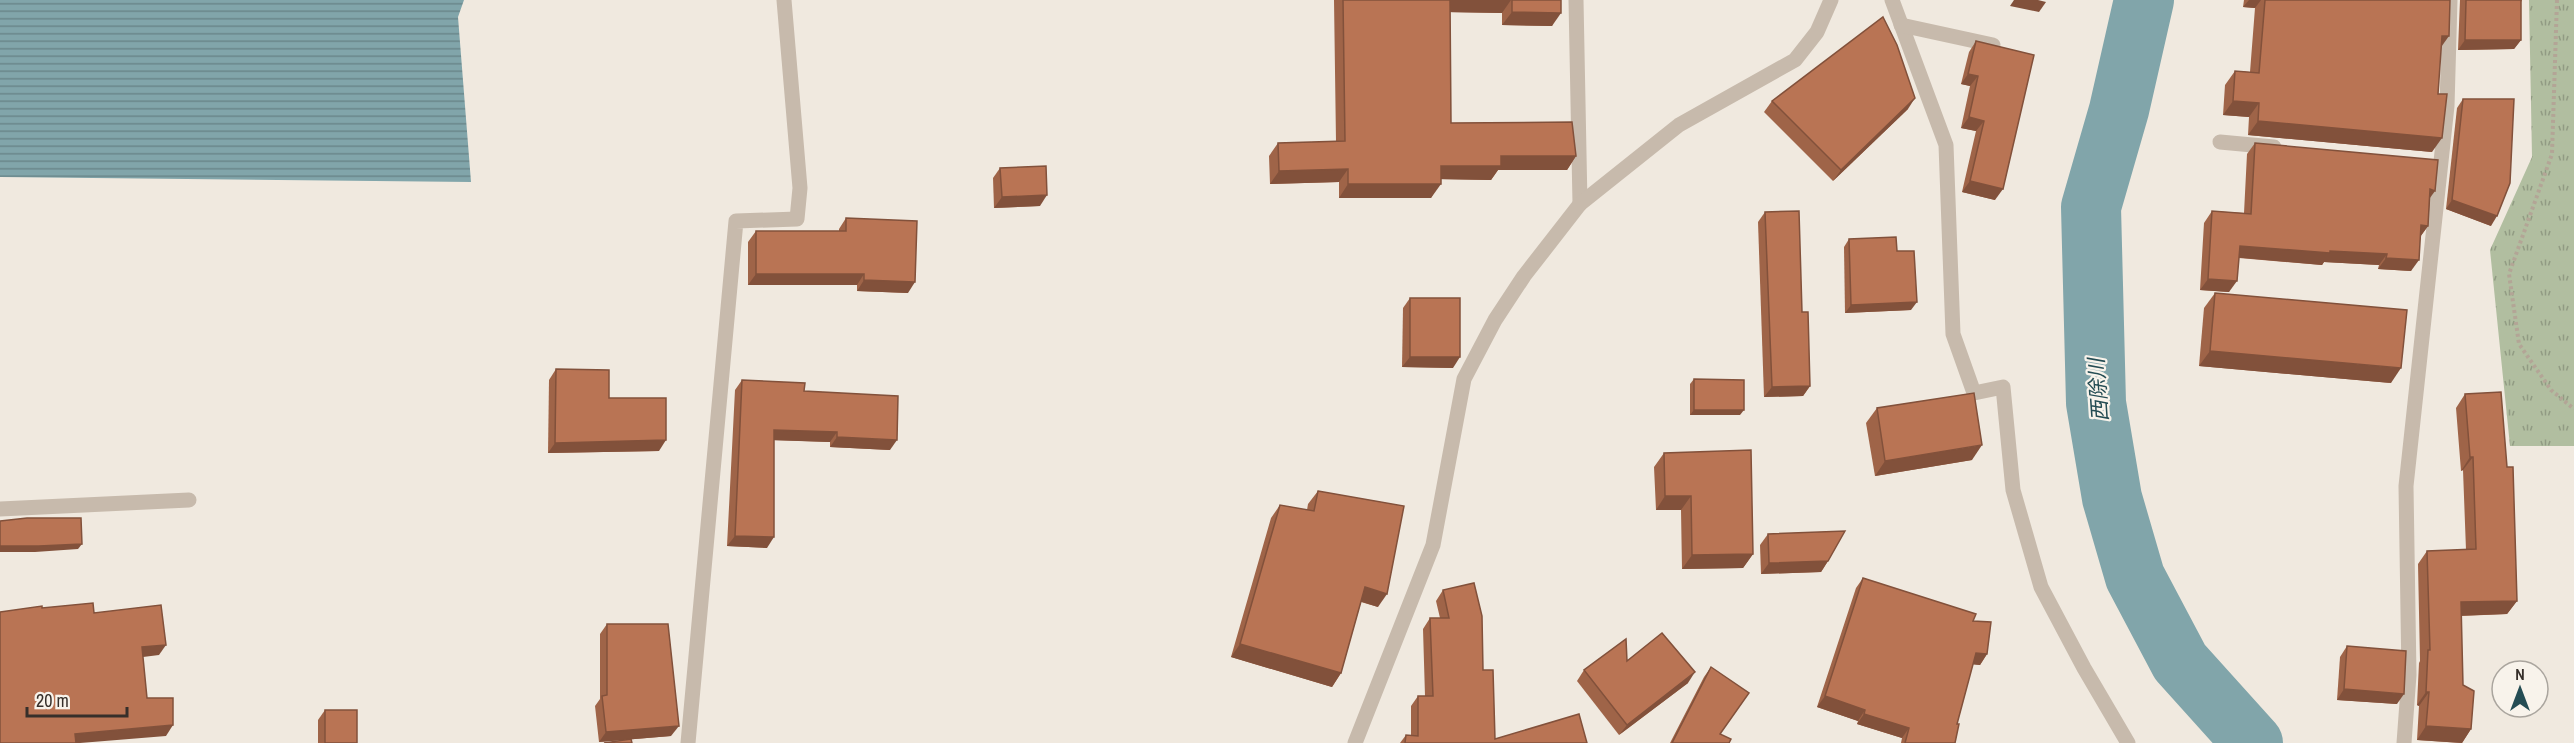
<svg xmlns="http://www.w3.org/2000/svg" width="2574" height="743" font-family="'Archivo Narrow','Noto Sans JP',sans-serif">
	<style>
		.park { fill: url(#park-tufts) }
		.water { fill: url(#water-rules) }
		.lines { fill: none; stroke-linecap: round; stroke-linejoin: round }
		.river { stroke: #81a5aa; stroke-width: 60 }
		.path { stroke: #b3a596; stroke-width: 4; stroke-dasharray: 3 3; stroke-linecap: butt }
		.minor { stroke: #c7baac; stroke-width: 15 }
		.wall { fill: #9f6448 }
		.shaded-wall { fill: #82513b }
		.building { fill: #b97454; stroke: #82513b; stroke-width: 1.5 }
		.labels { text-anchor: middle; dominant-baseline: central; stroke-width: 4.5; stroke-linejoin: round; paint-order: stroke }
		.water-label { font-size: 21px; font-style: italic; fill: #244c53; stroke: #f8f3eb }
	</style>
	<defs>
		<pattern id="park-tufts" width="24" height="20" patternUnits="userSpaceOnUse" patternTransform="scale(1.5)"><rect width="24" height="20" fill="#b1bea0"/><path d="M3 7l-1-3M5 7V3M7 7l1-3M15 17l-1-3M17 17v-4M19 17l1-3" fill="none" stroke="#919b83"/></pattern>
		<pattern id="water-rules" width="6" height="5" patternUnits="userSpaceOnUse" patternTransform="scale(1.5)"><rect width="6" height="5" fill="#81a5aa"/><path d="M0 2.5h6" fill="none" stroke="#6a878b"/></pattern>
	</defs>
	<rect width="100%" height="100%" fill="#f0e9df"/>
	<!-- park -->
	<path class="park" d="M2529 0H2574V446H2510L2490 250 2532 157Z"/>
	<!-- water -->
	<path class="water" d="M0 0H464L458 17 471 182 0 177Z"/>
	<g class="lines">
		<!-- river -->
		<path class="river" d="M2144 0 2119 110 2091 207 2096 403 2112 498 2135 577 2180 662 2253 743"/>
		<!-- path -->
		<path class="path" d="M2557 0 2552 154 2509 274 2519 344 2551 390 2574 409"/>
		<!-- minor -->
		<g class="minor">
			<path d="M1576 0 1580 204"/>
			<path d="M1892 0 1946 145 1953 334 1974 393 2003 387 2013 490 2041 587 2084 668 2128 743"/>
			<path d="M1901 25 1993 45"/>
			<path d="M2220 142 2274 147"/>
			<path d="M0 509 189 500"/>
			<path d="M688 743 736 221 797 219 800 188 784 0"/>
			<path d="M1355 743 1433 545 1464 379 1495 320 1524 276 1580 204 1679 125 1795 60 1817 32 1831 0"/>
			<path d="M2404 743 2409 675 2406 486 2447 106 2450 0"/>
		</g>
	</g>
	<!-- wall -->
	<g class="wall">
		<path d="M1334 0H1561L1552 26 1502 25V13L1450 12 1451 123 1576 156 1567 170H1498L1491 180 1441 179 1431 198H1339V182L1270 184 1269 156 1278 143 1336 142Z"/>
		<path d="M2244 0H2450L2441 47 2432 152 2248 135 2249 117 2223 115 2225 85 2235 71 2250 72 2255 8 2243 7Z"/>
		<path d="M2460 0H2522L2521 2V40L2514 49 2458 50Z"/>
		<path d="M1976 41 1995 200 1962 192 1976 131 1961 128 1970 86 1961 84 1969 52Z"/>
		<path d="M2463 99 2491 226 2446 209 2457 108Z"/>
		<path d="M1772 101 1908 109 1833 181 1764 112Z"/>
		<path d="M2255 143 2430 198 2428 226 2420 237 2411 271 2378 269 2379 265 2324 262 2322 265 2239 258 2229 292 2200 290 2204 223 2212 211 2244 213 2247 154Z"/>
		<path d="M1000 168 1040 206 994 208 993 178Z"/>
		<path d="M1765 212 1802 312 1810 386 1803 396 1764 397 1758 222Z"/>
		<path d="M846 218 908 293 857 291V285H748V242L756 231H839V229Z"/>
		<path d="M1849 239 1897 251 1911 310 1845 313 1844 247Z"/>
		<path d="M2215 293 2391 383 2199 366 2204 308Z"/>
		<path d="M1410 298 1453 368 1402 367 1403 308Z"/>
		<path d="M556 369 659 451 548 453 549 380Z"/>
		<path d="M1694 379 1740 415H1690V384Z"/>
		<path d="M742 380 804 391 890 450 830 447V442L774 440 767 548 727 546 735 390Z"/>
		<path d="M2465 394 2517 601 2507 614 2461 616 2463 685 2471 729 2462 743 2417 740 2419 706 2417 705 2419 663 2420 661 2418 564 2427 551 2466 550 2463 470 2461 471 2456 408Z"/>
		<path d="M1877 408 1972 460 1875 476 1866 423Z"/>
		<path d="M1664 453 1753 554 1743 568 1682 569 1681 510H1656L1654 467Z"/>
		<path d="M1318 491 1378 607 1361 602 1341 673 1332 687 1231 657 1271 518 1280 505 1307 510 1308 504Z"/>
		<path d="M1768 534 1828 561 1821 572 1761 574 1760 545Z"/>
		<path d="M1863 578 1973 621 1987 654 1980 665 1973 664 1957 724 1955 743H1901L1902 738 1857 724 1858 721 1817 707 1856 588Z"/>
		<path d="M1443 590 1483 670 1495 739 1587 743H1400L1406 735H1411V706L1418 696H1425L1423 629 1430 618H1440L1436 601Z"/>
		<path d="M607 624 671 736 599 742 595 706 600 699V634Z"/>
		<path d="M2347 646 2397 704 2337 700 2340 657Z"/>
		<path d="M1711 667 1720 734 1729 743H1670L1704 677Z"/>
		<path d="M1584 670 1688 683 1619 735 1577 681Z"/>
		<path d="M325 710 357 743H318V720Z"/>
	</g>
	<!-- shaded-wall -->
	<g class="shaded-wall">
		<path d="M1449 0H1511L1502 13 1440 12Z"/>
		<path d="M2014 0H2038L2046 2 2039 12 2010 6Z"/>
		<path d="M2249 0H2261L2255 8 2243 7Z"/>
		<path d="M1512 12 1561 13 1552 26 1502 25Z"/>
		<path d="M2442 36H2449L2439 50Z"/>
		<path d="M2465 40H2521L2514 49 2458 50Z"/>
		<path d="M1968 74 1978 76 1970 86 1961 84Z"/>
		<path d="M1915 98 1908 109 1833 181 1841 170Z"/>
		<path d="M2233 101 2259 103 2249 117 2223 115Z"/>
		<path d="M1969 117 1984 121 1976 131 1961 128Z"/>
		<path d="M2258 121 2442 138 2432 152 2248 135Z"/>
		<path d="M1501 156H1576L1567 170H1498L1491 180 1431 179 1441 166Z"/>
		<path d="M1348 169 1339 182 1270 184 1279 171Z"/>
		<path d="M1970 181 2003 189 1995 200 1962 192Z"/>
		<path d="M1348 184H1441L1431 198H1339Z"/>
		<path d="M2430 189 2435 191 2427 202Z"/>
		<path d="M1047 195 1040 206 994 208 1002 197Z"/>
		<path d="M2452 200 2497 216 2491 226 2446 209Z"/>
		<path d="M2421 225 2428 226 2420 237Z"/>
		<path d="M2240 246 2330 251 2387 254 2379 265 2324 262 2322 265 2232 257Z"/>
		<path d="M2386 258 2419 260 2411 271 2378 269Z"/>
		<path d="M756 274H864L857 285H748Z"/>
		<path d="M2208 279 2237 281 2229 292 2200 290Z"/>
		<path d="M864 280 915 282 908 293 857 291Z"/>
		<path d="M1917 302 1911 310 1845 313 1851 305Z"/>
		<path d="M2210 351 2401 368 2391 383 2199 366Z"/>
		<path d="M1410 357H1460L1453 368 1402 367Z"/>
		<path d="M1810 386 1803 396 1764 397 1772 387Z"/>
		<path d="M1694 410H1744L1740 415H1690Z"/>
		<path d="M774 430 837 432 830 442 767 440Z"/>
		<path d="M837 437 897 440 890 450 830 447Z"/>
		<path d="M666 440 659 451 548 453 555 443Z"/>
		<path d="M1982 445 1972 460 1875 476 1885 461Z"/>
		<path d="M2470 457H2473L2463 470 2461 471Z"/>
		<path d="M1665 496H1691L1681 510H1656Z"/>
		<path d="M735 536 774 537 767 548 727 546Z"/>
		<path d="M82 544 78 549 35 552H0V546Z"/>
		<path d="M1753 554 1743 568 1682 569 1692 555Z"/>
		<path d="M1828 561 1821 572 1761 574 1769 563Z"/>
		<path d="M1365 587 1387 594 1378 607 1356 600Z"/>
		<path d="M2517 601 2507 614 2452 616 2461 602Z"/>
		<path d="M1240 644 1341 673 1332 687 1231 657Z"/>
		<path d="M166 645 159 655 135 658 142 647Z"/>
		<path d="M1976 653 1987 654 1980 665 1968 664Z"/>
		<path d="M1695 672 1688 683 1619 735 1627 725Z"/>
		<path d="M2344 689 2404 694 2397 704 2337 700Z"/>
		<path d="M2426 692H2429L2419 706 2417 705Z"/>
		<path d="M1825 696 1865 710 1858 721 1817 707Z"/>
		<path d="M1864 714 1909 728 1902 738 1857 724Z"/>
		<path d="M173 725 166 736 80 743H69L75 734Z"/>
		<path d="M679 726 671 736 599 742 606 732Z"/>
		<path d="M2426 726 2471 729 2462 743 2417 740Z"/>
	</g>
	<!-- building -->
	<g class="building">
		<path d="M1343 0H1450L1451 123 1572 122 1576 156H1501V166H1441V184H1348V169L1279 171 1278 143 1345 141Z"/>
		<path d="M1512 0H1561V13L1512 12Z"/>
		<path d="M2265 0H2450L2449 36H2442L2438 94H2447L2442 138 2258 121 2259 103 2233 101 2235 71 2259 73Z"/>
		<path d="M2466 0H2521V40H2465Z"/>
		<path d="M1883 17 1897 45 1915 98 1841 170 1772 101Z"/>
		<path d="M1976 41 2034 55 2003 189 1970 181 1984 121 1969 117 1978 76 1968 74Z"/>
		<path d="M2463 99H2514L2510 183 2497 216 2452 200Z"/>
		<path d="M2255 143 2438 160 2435 191 2430 189 2428 226 2421 225 2419 260 2386 258 2387 254 2330 251V253L2240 246 2237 281 2208 279 2212 211 2251 214Z"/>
		<path d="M1046 166 1047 195 1002 197 1000 168Z"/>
		<path d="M1799 211 1802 312H1808L1810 386 1772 387 1765 212Z"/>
		<path d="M846 218 917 221 915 282 864 280V274H756V231H846Z"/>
		<path d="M1896 237 1897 251H1914L1917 302 1851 305 1849 239Z"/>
		<path d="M2215 293 2407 310 2401 368 2210 351Z"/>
		<rect x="1410" y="298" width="50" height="59"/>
		<path d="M556 369 609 370V398H666V440L555 443Z"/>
		<path d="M1694 379 1744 380V410H1694Z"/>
		<path d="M742 380 805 383 804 391 898 396 897 440 837 437V432L774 430V537L735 536Z"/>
		<path d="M2501 392 2507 467H2513L2517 601 2461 602 2463 685 2474 691 2471 729 2426 726 2429 692H2426L2428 650H2430L2427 551 2476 549 2473 457H2470L2465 394Z"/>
		<path d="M1974 393 1982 445 1885 461 1877 408Z"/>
		<path d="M1751 450 1753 554 1692 555 1691 496H1665L1664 453Z"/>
		<path d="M1318 491 1404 506 1387 594 1365 587 1341 673 1240 644 1280 505 1314 511Z"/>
		<path d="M27 518H81L82 544 39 546H0V521Z"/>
		<path d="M1845 531 1828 561 1769 563 1768 534Z"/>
		<path d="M1863 578 1976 614 1973 621 1991 622 1987 654 1976 653 1957 724H1959L1955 743H1905L1909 728 1864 714 1865 710 1825 696Z"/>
		<path d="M1474 583 1482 616 1483 670H1493L1495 739 1579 714 1587 743H1405L1406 735 1418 736V696H1433L1430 618H1449L1443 590Z"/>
		<path d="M93 603 94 613 161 605 166 645 142 647 147 698H173V725L75 734 76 743H0V612L42 606V608Z"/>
		<path d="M607 624H668L679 726 606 732 602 696 607 695Z"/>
		<path d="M1662 633 1695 672 1627 725 1584 670 1626 639 1627 661Z"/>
		<path d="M2347 646 2406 651 2404 694 2344 689Z"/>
		<path d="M1711 667 1749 693 1720 734 1731 739 1729 743H1672Z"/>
		<rect x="325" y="710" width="32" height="33"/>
		<path d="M631 739 632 743H604Z"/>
	</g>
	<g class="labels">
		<!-- water labels -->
		<g class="water-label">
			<text transform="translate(2098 390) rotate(-94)">西除川</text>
		</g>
	</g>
	<!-- north arrow -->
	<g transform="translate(2520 689)"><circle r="28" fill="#f8f3eb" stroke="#aaa59e" stroke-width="1.5"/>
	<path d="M0-4.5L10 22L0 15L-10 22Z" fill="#244c53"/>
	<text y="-9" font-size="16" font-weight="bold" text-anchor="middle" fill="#362f2a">N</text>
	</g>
	<!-- scale -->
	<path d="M27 707v9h100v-9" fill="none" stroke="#362f2a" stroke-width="3"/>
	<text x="36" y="707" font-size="18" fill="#362f2a" stroke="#f8f3eb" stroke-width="4.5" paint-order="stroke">20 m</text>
</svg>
